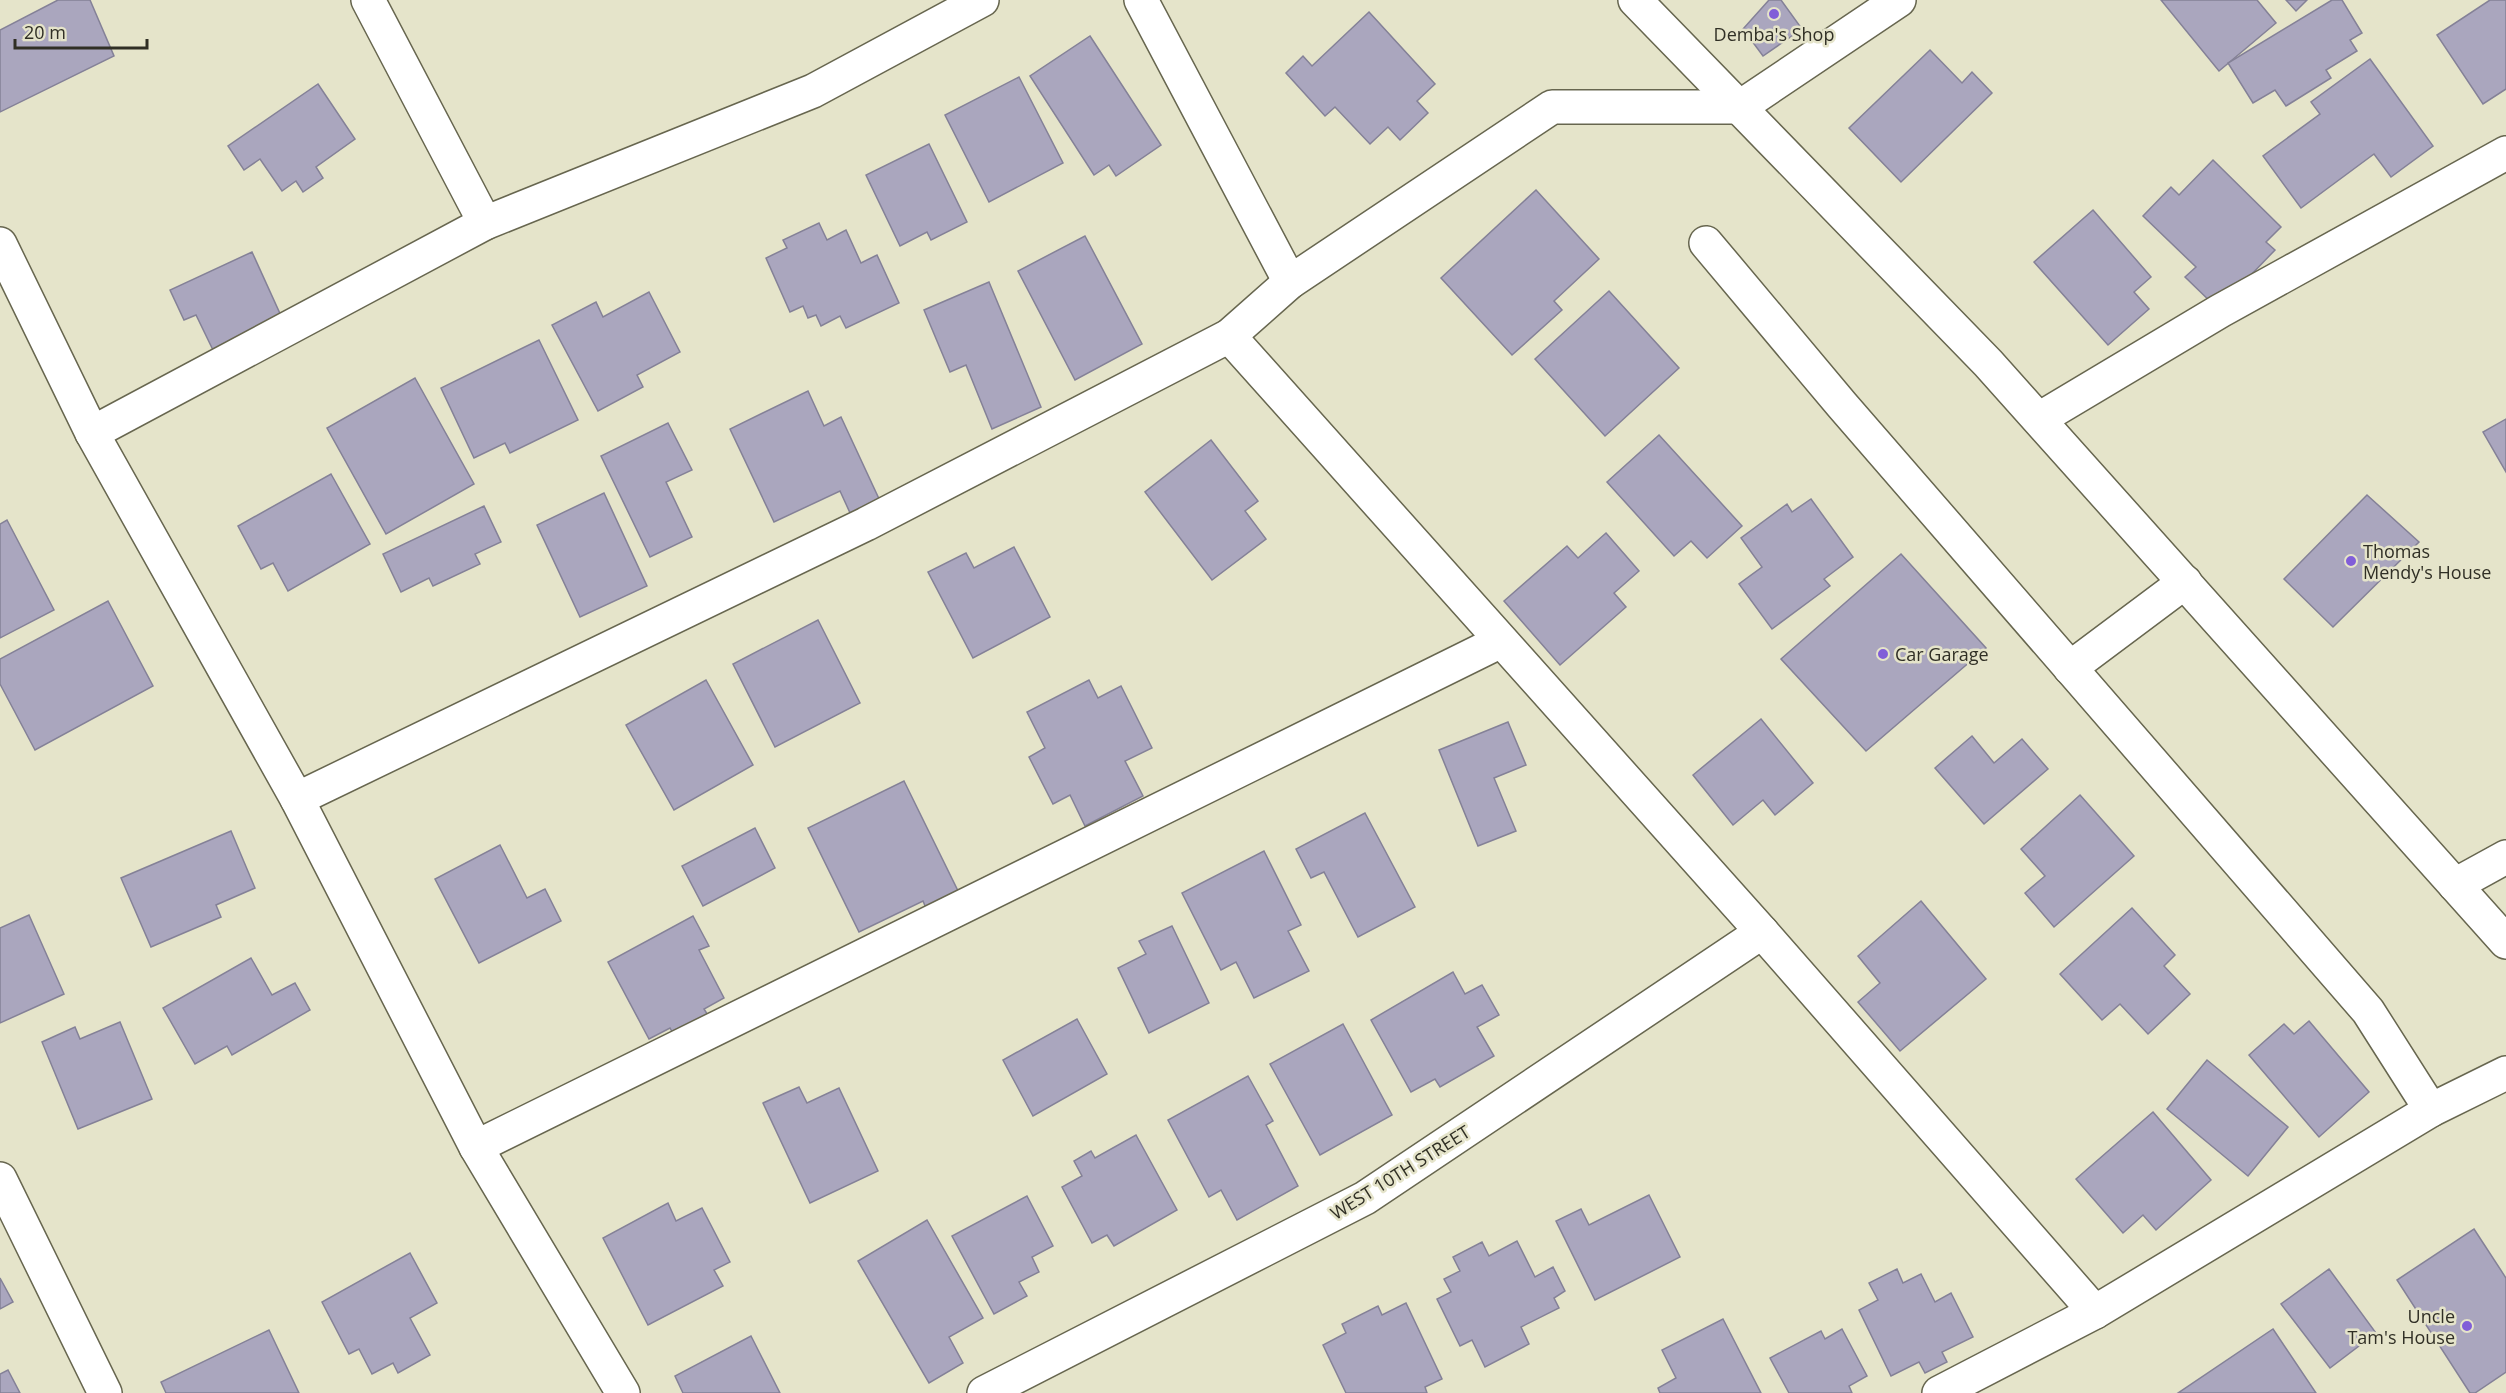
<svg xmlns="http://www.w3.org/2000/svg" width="2506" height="1393" font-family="'Open Sans',sans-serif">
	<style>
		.building { fill: #aaa6be; stroke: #848197; stroke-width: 1.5 }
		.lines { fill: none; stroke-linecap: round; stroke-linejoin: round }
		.street-casing { stroke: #67664f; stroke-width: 36 }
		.secondary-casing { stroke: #67664f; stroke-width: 36 }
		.street { stroke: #fff; stroke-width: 33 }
		.secondary { stroke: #fff; stroke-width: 33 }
		.poi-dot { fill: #815ed8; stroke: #e5e4ca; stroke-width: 2 }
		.labels { text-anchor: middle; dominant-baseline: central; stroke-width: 5; stroke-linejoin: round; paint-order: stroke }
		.poi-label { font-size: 18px; fill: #302f25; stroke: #e5e4ca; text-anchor: start }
		.street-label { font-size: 18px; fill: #302f25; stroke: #e5e4ca }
	</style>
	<rect width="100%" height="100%" fill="#e5e4ca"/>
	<!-- building -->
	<g class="building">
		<path d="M58 0H90L114 56 0 112V30Z"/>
		<path d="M1769 0H1781L1802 29 1763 56 1743 29Z"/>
		<path d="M2161 0H2257L2276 23 2219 71Z"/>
		<path d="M2286 0H2307L2296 11Z"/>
		<path d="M2332 0H2342L2362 33 2350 40 2357 51 2326 70 2331 78 2286 106 2275 90 2253 103 2228 63Z"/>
		<path d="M2490 0H2506V89L2483 104 2437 35Z"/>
		<path d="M1369 12 1435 84 1417 101 1428 113 1400 140 1388 127 1370 144 1335 107 1325 116 1286 73 1303 56 1312 66Z"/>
		<path d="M1090 36 1161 145 1116 176 1109 165 1094 175 1030 76Z"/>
		<path d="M1930 50 1962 83 1972 72 1992 93 1901 182 1849 128Z"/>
		<path d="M2370 59 2433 146 2391 177 2374 154 2301 208 2263 156 2320 114 2311 102Z"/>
		<path d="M1019 77 1063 163 989 202 945 115Z"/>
		<path d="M318 84 355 139 316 167 323 178 303 192 296 181 282 191 260 159 244 170 228 146Z"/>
		<path d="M929 144 967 222 931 240 927 232 900 246 866 175Z"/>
		<path d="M2213 160 2281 227 2266 242 2275 250 2218 309 2185 277 2196 267 2143 216 2171 187 2179 195Z"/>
		<path d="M1536 190 1599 259 1554 301 1562 310 1512 355 1441 278Z"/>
		<path d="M2093 210 2151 277 2134 292 2149 309 2108 345 2034 262Z"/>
		<path d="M819 223 827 240 846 230 861 263 877 255 899 303 846 328 840 316 821 326 816 315 808 318 803 306 790 312 766 258 787 248 783 240Z"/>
		<path d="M1085 236 1142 344 1075 380 1018 271Z"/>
		<path d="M252 252 287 329 241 336 213 350 196 315 184 320 170 290Z"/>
		<path d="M989 282 1041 407 992 429 966 365 950 372 924 310Z"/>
		<path d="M1609 291 1679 368 1605 436 1535 359Z"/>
		<path d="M649 292 680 352 637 375 643 387 598 411 552 325 596 302 603 317Z"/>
		<path d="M539 340 578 420 510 453 505 443 474 458 441 388Z"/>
		<path d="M415 378 474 484 386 534 327 428Z"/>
		<path d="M808 391 824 426 841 417 880 501 851 515 840 491 774 522 730 429Z"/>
		<path d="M2506 419V472L2483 432Z"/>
		<path d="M668 423 692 470 666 482 692 537 650 557 601 456Z"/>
		<path d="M1659 435 1742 526 1707 558 1691 541 1674 556 1607 482Z"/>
		<path d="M1211 440 1258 501 1245 511 1266 539 1212 580 1145 492Z"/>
		<path d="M331 474 370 544 288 591 273 563 261 569 238 526Z"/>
		<path d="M604 493 647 586 580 617 537 525Z"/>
		<path d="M2367 495 2419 542 2333 627 2284 579Z"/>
		<path d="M1811 499 1853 557 1824 579 1830 586 1772 629 1739 584 1762 567 1741 538 1787 504 1792 512Z"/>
		<path d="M484 506 501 542 475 554 480 564 433 586 429 578 401 592 383 554Z"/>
		<path d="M7 520 54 610 0 638V524Z"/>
		<path d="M1606 533 1639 571 1614 593 1626 607 1560 665 1504 601 1567 546 1578 558Z"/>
		<path d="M1014 547 1050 617 973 658 928 572 966 553 974 568Z"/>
		<path d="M1901 554 1986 648 1866 751 1781 659Z"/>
		<path d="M108 601 153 686 35 750 0 684V659Z"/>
		<path d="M818 620 860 703 775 747 733 664Z"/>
		<path d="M706 680 753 765 674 810 626 725Z"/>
		<path d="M1089 680 1098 698 1121 686 1152 748 1125 761 1143 796 1085 826 1070 795 1053 804 1029 757 1045 748 1027 712Z"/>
		<path d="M1761 719 1813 783 1775 815 1763 800 1733 825 1693 775Z"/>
		<path d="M1508 722 1526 765 1494 778 1516 831 1478 846 1439 750Z"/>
		<path d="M1972 736 1994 763 2022 739 2048 769 1984 824 1935 768Z"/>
		<path d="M904 781 961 897 928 913 923 901 859 932 808 828Z"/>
		<path d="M2080 795 2134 856 2054 927 2025 893 2045 876 2021 849Z"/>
		<path d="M1365 813 1415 907 1358 937 1324 872 1311 878 1296 849Z"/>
		<path d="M755 828 775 868 703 906 682 866Z"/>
		<path d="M231 831 255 888 216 905 221 917 151 947 121 878Z"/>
		<path d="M500 845 527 898 545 889 561 921 479 963 435 879Z"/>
		<path d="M1264 851 1301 925 1288 931 1309 971 1254 998 1236 962 1221 970 1182 893Z"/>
		<path d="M1921 901 1986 979 1900 1051 1858 1002 1880 983 1858 956Z"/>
		<path d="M2132 908 2175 955 2164 966 2190 994 2148 1034 2120 1004 2102 1020 2060 974Z"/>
		<path d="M29 915 64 994 0 1023V928Z"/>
		<path d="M693 916 709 946 699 950 724 998 704 1009 711 1020 676 1039 670 1028 649 1039 608 962Z"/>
		<path d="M1172 926 1209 1003 1149 1033 1118 968 1146 954 1139 941Z"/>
		<path d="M251 958 272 995 295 983 310 1010 232 1055 227 1046 195 1064 163 1008Z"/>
		<path d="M1453 972 1465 994 1482 985 1499 1015 1477 1027 1494 1056 1440 1087 1435 1079 1411 1092 1371 1020Z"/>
		<path d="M1077 1019 1107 1074 1033 1116 1003 1060Z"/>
		<path d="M2309 1021 2369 1092 2319 1137 2249 1055 2284 1024 2294 1034Z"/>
		<path d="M120 1022 152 1099 78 1129 42 1042 75 1027 80 1039Z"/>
		<path d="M1343 1024 1392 1115 1320 1155 1270 1064Z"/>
		<path d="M2207 1060 2288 1127 2248 1176 2167 1109Z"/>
		<path d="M1248 1076 1273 1121 1266 1125 1298 1186 1237 1220 1221 1190 1209 1197 1168 1120Z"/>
		<path d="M799 1087 807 1103 839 1088 878 1171 810 1203 763 1103Z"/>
		<path d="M2153 1112 2211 1180 2156 1230 2143 1215 2123 1233 2076 1179Z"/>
		<path d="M1136 1135 1177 1210 1114 1246 1107 1235 1092 1243 1062 1187 1082 1176 1074 1161 1091 1151 1095 1158Z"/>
		<path d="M1649 1195 1680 1257 1595 1300 1556 1221 1581 1209 1589 1225Z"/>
		<path d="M1027 1196 1053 1246 1032 1257 1039 1272 1019 1282 1027 1296 994 1314 952 1236Z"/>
		<path d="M668 1203 676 1221 702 1208 730 1262 714 1270 723 1286 648 1325 603 1238Z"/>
		<path d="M927 1220 983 1318 949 1337 963 1363 929 1383 858 1261Z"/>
		<path d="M2474 1229 2506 1278V1372L2475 1393H2470L2397 1280Z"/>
		<path d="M1517 1241 1535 1277 1553 1267 1565 1291 1554 1298 1559 1308 1521 1327 1529 1344 1485 1367 1472 1340 1460 1346 1437 1299 1451 1292 1444 1279 1460 1271 1453 1257 1482 1242 1489 1256Z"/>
		<path d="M410 1253 437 1303 410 1318 430 1355 398 1373 393 1363 372 1374 359 1349 349 1354 322 1302Z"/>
		<path d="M1897 1269 1903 1283 1921 1274 1935 1302 1951 1293 1973 1337 1942 1352 1947 1362 1925 1373 1919 1362 1891 1376 1859 1310 1878 1300 1869 1283Z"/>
		<path d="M2329 1269 2376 1333 2330 1368 2281 1304Z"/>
		<path d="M0 1278 13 1302 0 1309Z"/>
		<path d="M1406 1303 1442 1379 1425 1387 1427 1393H1346L1323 1345 1346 1333 1342 1324 1378 1306 1382 1315Z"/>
		<path d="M1723 1319 1761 1393H1660L1658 1388 1676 1378 1662 1350Z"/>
		<path d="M1842 1329 1867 1376 1849 1386 1852 1393H1789L1770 1358 1821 1331 1825 1339Z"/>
		<path d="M2273 1329 2316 1393H2178Z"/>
		<path d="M269 1330 299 1393H166L161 1382Z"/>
		<path d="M751 1336 780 1393H683L675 1376Z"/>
		<path d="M8 1370 20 1393H0V1374Z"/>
	</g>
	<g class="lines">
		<!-- street casing -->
		<g class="street-casing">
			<g id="street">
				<path d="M368 0 485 223"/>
				<path d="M1141 0 1290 282"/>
				<path d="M1706 243 1842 405 2368 1011 2431 1110"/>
				<path d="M0 244 92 433 297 799 476 1147 623 1393"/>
				<path d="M1229 336 1762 932 2095 1312"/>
				<path d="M2039 419 2220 311 2506 153"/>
				<path d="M92 433 485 223 813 91 982 0"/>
				<path d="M2070 668 2185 582"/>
				<path d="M297 799 866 524 1229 336 1290 282 1552 107H1740L1899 0"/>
				<path d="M2455 885 2506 857"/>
				<path d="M476 1147 1501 641"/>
				<path d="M0 1179 105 1393"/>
				<path d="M984 1393 1365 1198 1762 932"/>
				<path d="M1939 1393 2095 1312 2431 1110 2506 1073"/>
			</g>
		</g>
		<!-- secondary casing -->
		<g class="secondary-casing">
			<path id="secondary" d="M1635 0 1988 363 2506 942"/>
		</g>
		<!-- street -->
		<use href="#street" class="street"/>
		<!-- secondary -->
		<use href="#secondary" class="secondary"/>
	</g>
	<!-- markers -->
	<g class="poi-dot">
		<circle cx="1774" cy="14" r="6"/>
		<circle cx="2351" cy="561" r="6"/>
		<circle cx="1883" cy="654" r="6"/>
		<circle cx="2467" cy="1326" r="6"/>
	</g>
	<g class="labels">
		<!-- poi labels -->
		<g class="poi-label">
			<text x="1774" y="34" text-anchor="middle">Demba's Shop</text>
			<text x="2363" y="551">Thomas<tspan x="2363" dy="21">Mendy's House</tspan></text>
			<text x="1895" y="654">Car Garage</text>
			<text x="2455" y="1316" text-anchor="end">Uncle<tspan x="2455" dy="21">Tam's House</tspan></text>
		</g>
		<!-- street labels -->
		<g class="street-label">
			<text transform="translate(1400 1172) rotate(-32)">WEST 10TH STREET</text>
		</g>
	</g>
	<!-- scale -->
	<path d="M15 39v9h132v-9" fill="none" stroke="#302f25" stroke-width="3"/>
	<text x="24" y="39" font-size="18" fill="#302f25" stroke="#e5e4ca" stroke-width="4.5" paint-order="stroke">20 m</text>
</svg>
